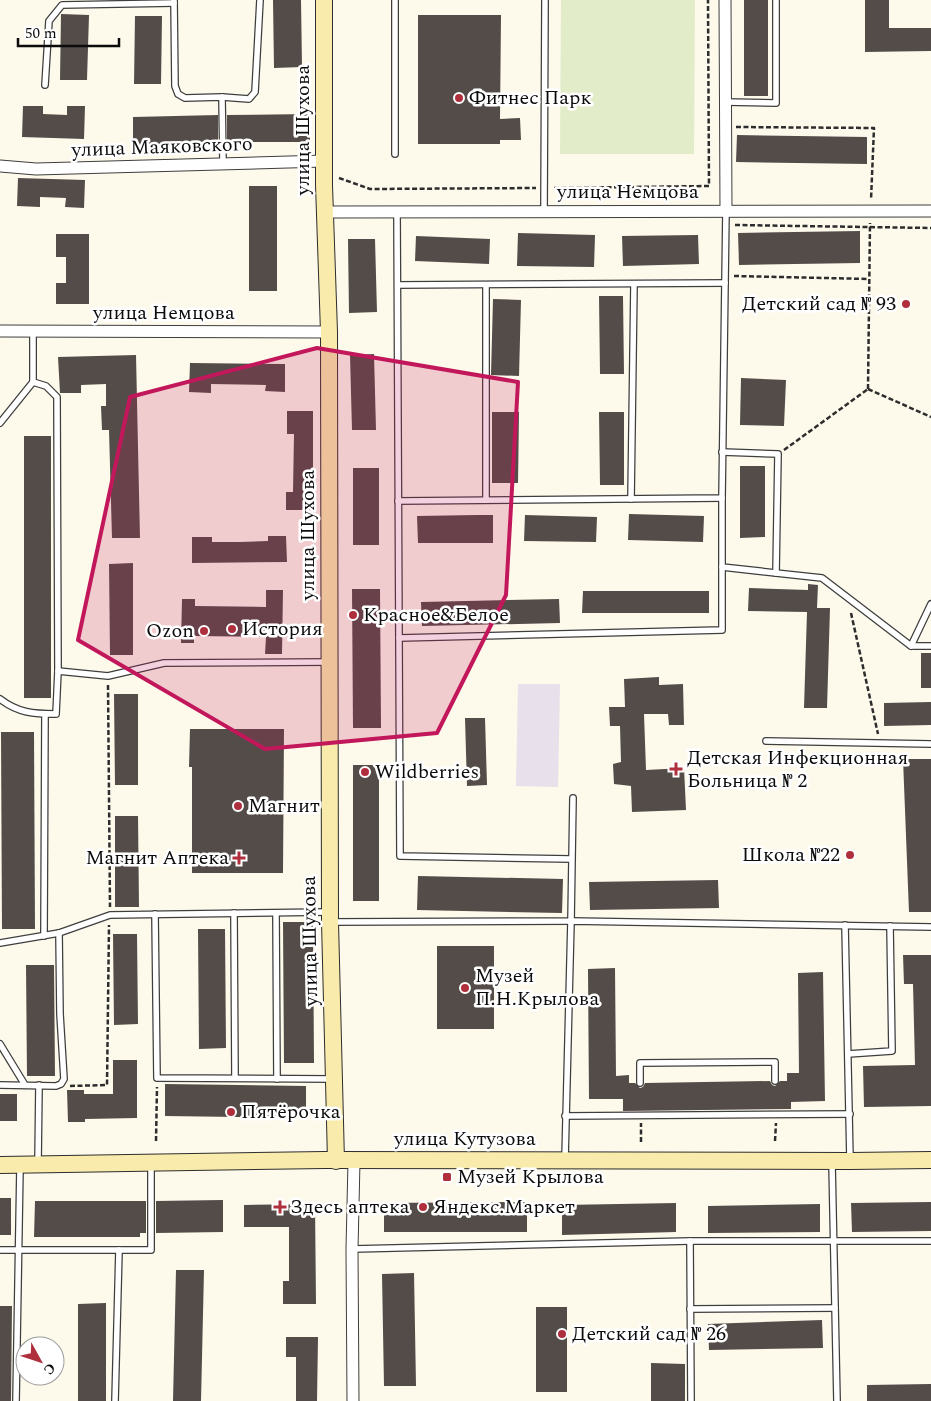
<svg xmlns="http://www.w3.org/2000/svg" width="931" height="1401" font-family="Spectral,serif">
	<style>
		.industrial { fill: #e8e0ea }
		.pitch { fill: #e2ecc9 }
		.building { fill: #534c48 }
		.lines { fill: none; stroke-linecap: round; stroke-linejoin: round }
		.lane-casing { stroke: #3e3e3e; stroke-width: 8 }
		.street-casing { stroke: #3e3e3e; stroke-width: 13 }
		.secondary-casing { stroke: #2d2d2d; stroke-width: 18 }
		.path { stroke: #2d2d2d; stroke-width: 2.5; stroke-dasharray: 5 2.5; stroke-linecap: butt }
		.lane { stroke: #fff; stroke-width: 5.5 }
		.street { stroke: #fff; stroke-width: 11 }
		.secondary { stroke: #f8ebab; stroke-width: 16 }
		.marked { fill: #c2185b; fill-opacity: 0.2; stroke: #c2185b; stroke-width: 4; stroke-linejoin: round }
		.poi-dot { fill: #af2f3d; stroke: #fff; stroke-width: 2 }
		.labels { text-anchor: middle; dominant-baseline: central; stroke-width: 5; stroke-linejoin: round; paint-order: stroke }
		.poi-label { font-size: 20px; fill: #0b0b0b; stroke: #fff; text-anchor: start }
		.street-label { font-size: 20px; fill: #0b0b0b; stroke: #fff }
	</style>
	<rect width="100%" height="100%" fill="#fdf9eb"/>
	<!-- industrial -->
	<path class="industrial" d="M518 684H560L558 787 516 786Z"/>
	<!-- pitch -->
	<path class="pitch" d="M561 0H695L694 154H560Z"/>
	<!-- building -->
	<g class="building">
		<path d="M273 0H301L302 67 274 68Z"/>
		<rect x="744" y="0" width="24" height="96"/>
		<path d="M865 0H889V28H931V51L865 52Z"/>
		<path d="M61 14 89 15 87 80H60Z"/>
		<path d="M418 15H501L500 119 520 118 521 140H500V144H418Z"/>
		<path d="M135 16H162L161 84H134Z"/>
		<path d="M23 106H43V114L67 115V106H85L84 139 22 137Z"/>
		<path d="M310 114V142H227V115Z"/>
		<path d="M218 115V143L133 145V117Z"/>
		<path d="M737 135 867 137V164L736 162Z"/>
		<path d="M18 178 85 180 84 208 65 207 66 198 40 197V207L17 206Z"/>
		<rect x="249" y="186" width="28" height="105"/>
		<path d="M860 231V263L739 265 738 233Z"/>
		<path d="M518 233 595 235 594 267 517 266Z"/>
		<path d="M56 234H89V304H56V283H66V257H56Z"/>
		<path d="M698 235 699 264 623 266 622 236Z"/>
		<path d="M416 236 490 239 489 264 415 261Z"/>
		<path d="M348 239H375L377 312 349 313Z"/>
		<path d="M599 296H623L624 374H600Z"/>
		<path d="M493 299 521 300 519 376 491 375Z"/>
		<path d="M374 354 376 430H352L350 355Z"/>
		<path d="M136 355 140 538H112L109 430H102L101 406H106V384L81 385V393H60L58 357Z"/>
		<path d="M190 363 285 364V392L265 391 266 385 211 384V393L189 392Z"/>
		<path d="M741 378 786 380 784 426 740 425Z"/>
		<path d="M287 411H313V510H286V492H293L294 434H287Z"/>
		<path d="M492 412H519L518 483H492Z"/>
		<path d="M599 412H624V485H600Z"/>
		<rect x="24" y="436" width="27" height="262"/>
		<path d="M740 466H765V537L740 538Z"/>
		<rect x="353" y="468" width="26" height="77"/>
		<path d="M629 514 704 516 703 542 628 540Z"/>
		<path d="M476 515H493V543H418L417 516Z"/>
		<path d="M525 515 597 517 596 542 524 541Z"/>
		<path d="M268 536H286L287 562 192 563V537H212V542H240L268 541Z"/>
		<path d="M133 563V655H110L109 564Z"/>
		<path d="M808 584 818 585 817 608H830L827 708H804L807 612 748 611 749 588 808 590Z"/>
		<path d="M352 589H380L381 728H353Z"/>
		<path d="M266 590H283L282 654H265L266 637 194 636V643H181L182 599H195V606L266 607Z"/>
		<path d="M583 591H709V613H582Z"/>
		<path d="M559 599 560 623 422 626 421 602Z"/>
		<rect x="921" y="653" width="10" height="35"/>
		<path d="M659 677V685L683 684 684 725H669L668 714H644L646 770 684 768 686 810 632 812 631 786 614 784 613 764 621 762 620 726H610L609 707H625L624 679Z"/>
		<path d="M114 694H138V785H115Z"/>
		<path d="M931 702V725L884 726V703Z"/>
		<path d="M465 718H485L487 785 467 786Z"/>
		<path d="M190 729H284L283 873H192V767H189Z"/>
		<path d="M1 732H34L35 929H2Z"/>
		<path d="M903 759H931V912H909Z"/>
		<rect x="353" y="765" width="26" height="136"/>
		<path d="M115 816H138L139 907H115Z"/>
		<path d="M418 876 563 879 562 913 417 910Z"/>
		<path d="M718 880 719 908 590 910 589 882Z"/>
		<path d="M283 922H313L314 1063H284Z"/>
		<path d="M198 929H225L226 1048 199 1049Z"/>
		<path d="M113 934H137L138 1024 114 1025Z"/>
		<rect x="437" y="946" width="57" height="83"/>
		<path d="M903 955H931V1106L864 1107 863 1066 915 1065 913 984H904Z"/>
		<path d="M26 965H54L55 1076H27Z"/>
		<path d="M615 968 616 1076 629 1075V1083H635L640 1088 643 1087 645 1083 770 1081 772 1085 775 1086 780 1081H787V1073H799L798 973 823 972 825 1101 791 1102V1109L623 1111V1099H589L588 969Z"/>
		<path d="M113 1060H137V1118L85 1119V1122H68L67 1090H84V1094H113Z"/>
		<path d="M165 1084 306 1086V1118L165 1116Z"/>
		<rect x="0" y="1094" width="17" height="27"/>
		<rect x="0" y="1198" width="11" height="37"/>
		<path d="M223 1200V1232L156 1233V1201Z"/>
		<path d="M35 1201H146V1233H140V1237H34Z"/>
		<path d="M527 1202V1232H384V1203Z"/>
		<path d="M931 1202V1231L852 1232 851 1203Z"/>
		<path d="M676 1203V1232L562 1235V1205Z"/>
		<path d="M315 1204 316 1304H283V1281H289V1227H244V1205Z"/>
		<path d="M820 1204V1232L708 1233V1206Z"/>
		<path d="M176 1270H204L201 1401H173Z"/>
		<path d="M414 1273 416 1386H384L382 1274Z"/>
		<path d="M106 1303V1401H78V1304Z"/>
		<path d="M0 1306H12L11 1401H0Z"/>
		<rect x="536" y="1307" width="31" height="85"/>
		<path d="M822 1320 823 1348 709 1350 708 1324Z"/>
		<path d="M286 1337H318L317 1401H296V1357H286Z"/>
		<path d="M651 1363 685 1364V1401H651Z"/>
		<path d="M931 1384V1401H867V1385Z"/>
	</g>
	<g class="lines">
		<!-- lane casing -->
		<g class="lane-casing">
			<g id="lane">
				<path d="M174 0 175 86 178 94 185 98 222 97 223 163"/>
				<path d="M45 85 49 21 62 5 174 3"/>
				<path d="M222 97 249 99 255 92 260 0"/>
				<path d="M725 102 776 103V0"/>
				<path d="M395 154V0"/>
				<path d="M544 211 545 0"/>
				<path d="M397 212 400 856 571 859"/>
				<path d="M398 285 725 283"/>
				<path d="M486 285V500"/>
				<path d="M33 331V382L46 386 57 397 58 671"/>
				<path d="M0 423 33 382"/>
				<path d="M722 452 778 454 776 573"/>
				<path d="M722 498V567L822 578 911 646H931"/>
				<path d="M631 499 634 284"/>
				<path d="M398 501 722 498 726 210"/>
				<path d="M399 638 722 630V567"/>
				<path d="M911 646 931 604"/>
				<path d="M0 699C18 713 34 714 56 714L58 671 108 676 164 663 328 662"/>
				<path d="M766 741 931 744"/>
				<path d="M234 913 235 1078"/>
				<path d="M276 913 277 1079"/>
				<path d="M155 914 157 1078 332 1079"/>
				<path d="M332 922 571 921 573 798"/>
				<path d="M845 925 850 1160"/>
				<path d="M44 936 45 714"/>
				<path d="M0 943 59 933 110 915 328 912"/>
				<path d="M0 1044 25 1085"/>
				<path d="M848 1054 892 1051 890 926"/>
				<path d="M640 1083V1063L775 1062V1081"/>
				<path d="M0 1085 56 1086 61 1084 64 1079 60 1014 59 933"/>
				<path d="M565 1116 850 1114"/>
				<path d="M565 1159 571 921 931 927"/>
				<path d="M38 1163 39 1085"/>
				<path d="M832 1163 837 1401"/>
				<path d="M690 1241 691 1401"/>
				<path d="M352 1249 690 1241H931"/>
				<path d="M0 1250H119"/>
				<path d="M690 1309 835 1308"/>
				<path d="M16 1401 20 1167"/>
				<path d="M115 1401 119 1250H151V1165"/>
			</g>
		</g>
		<!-- street casing -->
		<g class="street-casing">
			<g id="street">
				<path d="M725 0 726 210"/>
				<path d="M0 166 36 169 324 161"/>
				<path d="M325 212 931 211"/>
				<path d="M0 331 329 332"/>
				<path d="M353 1401 352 1249 354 1161"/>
			</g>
		</g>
		<!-- secondary casing -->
		<g class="secondary-casing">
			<g id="secondary">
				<path d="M324 0V185L329 332 330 922 336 1161"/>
				<path d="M0 1165 325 1160 850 1161 931 1160"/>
			</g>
		</g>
		<!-- path -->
		<g class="path">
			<path d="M736 127 874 128 871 200"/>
			<path d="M339 178 370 189 536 188"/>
			<path d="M554 188 709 186 708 0"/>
			<path d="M735 225 931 228"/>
			<path d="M734 276 869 279"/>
			<path d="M868 389 870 223"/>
			<path d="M868 389 931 417"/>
			<path d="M784 450 868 389"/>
			<path d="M851 613 878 734"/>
			<path d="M108 685 110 907"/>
			<path d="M70 1086 107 1085 109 925"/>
			<path d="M156 1141 157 1087"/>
			<path d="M775 1141 776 1123"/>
			<path d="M641 1142V1123"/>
		</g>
		<!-- lane -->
		<use href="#lane" class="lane"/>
		<!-- street -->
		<use href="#street" class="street"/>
		<!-- secondary -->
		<use href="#secondary" class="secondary"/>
	</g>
	<!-- marked area -->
	<path class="marked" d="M317 348 518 382 506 595 437 733 265 749 78 640 130 397Z"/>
	<!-- markers -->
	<g class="poi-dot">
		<circle cx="459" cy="98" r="5"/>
		<circle cx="906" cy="304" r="5"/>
		<circle cx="353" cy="615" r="5"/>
		<circle cx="232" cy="629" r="5"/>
		<circle cx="204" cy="631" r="5"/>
		<path d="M673.5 761.5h5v5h5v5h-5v5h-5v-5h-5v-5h5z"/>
		<circle cx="365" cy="772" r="5"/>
		<circle cx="238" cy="806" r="5"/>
		<circle cx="850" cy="855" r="5"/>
		<path d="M236.5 850.5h5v5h5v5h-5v5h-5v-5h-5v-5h5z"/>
		<circle cx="465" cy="988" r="5"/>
		<circle cx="231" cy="1112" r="5"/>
		<rect x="442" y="1172" width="10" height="10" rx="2.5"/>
		<path d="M277.5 1199.5h5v5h5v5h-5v5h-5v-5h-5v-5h5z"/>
		<circle cx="423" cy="1207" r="5"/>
		<circle cx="562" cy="1334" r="5"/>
	</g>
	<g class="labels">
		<!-- poi labels -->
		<g class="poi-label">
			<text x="469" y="98">Фитнес Парк</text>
			<text x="896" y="304" text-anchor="end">Детский сад № 93</text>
			<text x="363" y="615">Красное&amp;Белое</text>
			<text x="242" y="629">История</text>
			<text x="194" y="631" text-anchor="end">Ozon</text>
			<text x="687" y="758">Детская Инфекционная<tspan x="687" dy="23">Больница № 2</tspan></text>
			<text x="375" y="772">Wildberries</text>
			<text x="248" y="806">Магнит</text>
			<text x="840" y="855" text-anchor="end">Школа №22</text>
			<text x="229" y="858" text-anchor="end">Магнит Аптека</text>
			<text x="475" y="976">Музей<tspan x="475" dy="23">П.Н.Крылова</tspan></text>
			<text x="241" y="1112">Пятёрочка</text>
			<text x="457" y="1177">Музей Крылова</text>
			<text x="290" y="1207">Здесь аптека</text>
			<text x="433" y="1207">Яндекс.Маркет</text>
			<text x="572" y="1334">Детский сад № 26</text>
		</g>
		<!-- street labels -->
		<g class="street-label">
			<text transform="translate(303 130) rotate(-90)">улица Шухова</text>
			<text transform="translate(162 147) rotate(-2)">улица Маяковского</text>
			<text x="628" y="192">улица Немцова</text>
			<text x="164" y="313">улица Немцова</text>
			<text transform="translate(308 535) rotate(-90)">улица Шухова</text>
			<text transform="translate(310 941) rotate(-91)">улица Шухова</text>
			<text x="465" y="1139">улица Кутузова</text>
		</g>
	</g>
	<!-- north arrow -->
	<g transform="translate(40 1361) rotate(130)"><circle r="24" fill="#ffffff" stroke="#9d9d9d"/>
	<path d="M0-4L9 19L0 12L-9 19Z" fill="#af2f3d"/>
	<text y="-8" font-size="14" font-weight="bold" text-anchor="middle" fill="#0b0b0b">С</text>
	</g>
	<!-- scale -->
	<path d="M18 38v8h101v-8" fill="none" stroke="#0b0b0b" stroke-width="2.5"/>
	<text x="25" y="38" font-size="15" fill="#0b0b0b" stroke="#ffffff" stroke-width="4" paint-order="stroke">50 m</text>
</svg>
